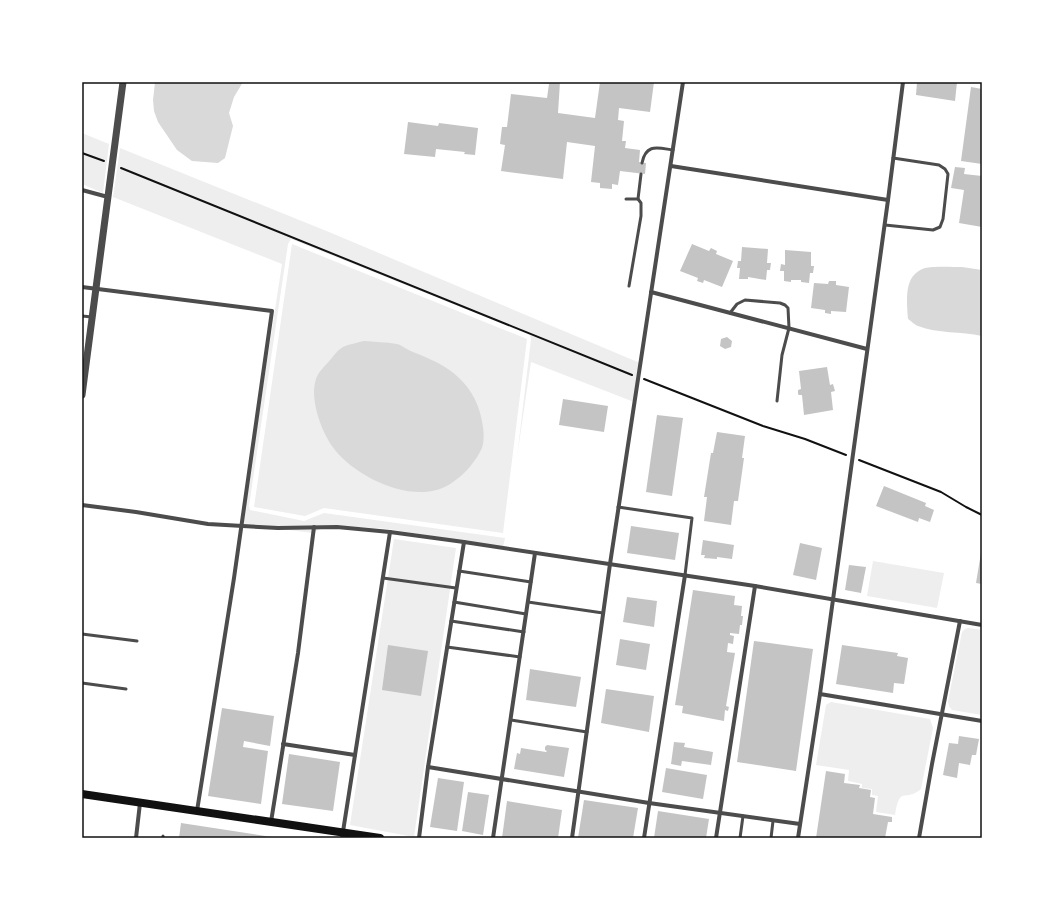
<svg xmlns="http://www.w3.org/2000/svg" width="1064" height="920" font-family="'Noto Sans',sans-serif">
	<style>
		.green { fill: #eee }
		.water { fill: #d9d9d9 }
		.building { fill: #c4c4c4 }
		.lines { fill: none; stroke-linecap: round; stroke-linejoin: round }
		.path { stroke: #111; stroke-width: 2 }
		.service { stroke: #4c4c4c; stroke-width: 3 }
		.minor { stroke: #4c4c4c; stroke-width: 4 }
		.tertiary { stroke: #4c4c4c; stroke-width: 7 }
		.secondary { stroke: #111; stroke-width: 8 }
		.neatline { fill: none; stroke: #111; stroke-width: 1.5 }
	</style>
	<rect width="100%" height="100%" fill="#fff"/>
	<!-- green -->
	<g class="green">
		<path d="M82 133 109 144 103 193 82 184Z"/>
		<path d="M120 148 329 232 640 363 634 402 531 362 517 457 531 339 530 335 291 239 288 244 249 506 250 510 304 521 324 513 505 538 503 547 388 529 327 525 313 533 242 524 282 264 113 197Z"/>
		<path d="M292 244 527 339 503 533 324 508 305 516 254 507Z"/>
		<path d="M394 539 456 548 414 837 350 825Z"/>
		<path d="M873 561 944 573 937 608 867 596Z"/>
		<path d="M968 628 982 630V715L952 710 949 706 948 701 962 632 965 629Z"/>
		<path d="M831 702 930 719 933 728 921 789C905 803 900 784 895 815L876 812 878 796 872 795V789L862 788V784L848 781 849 770 816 765 826 705Z"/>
	</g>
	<!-- water -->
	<g class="water">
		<path d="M155 82H243L234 97 229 113 233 126 225 158 218 163 192 161 177 150 158 122 154 111 153 100Z"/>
		<path d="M962 267 982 270V336C961 331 938 334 918 326 915 325 911 321 908 319 907 300 903 275 925 268 933 266 953 267 962 267Z"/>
		<path d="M364 341C374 342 386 342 397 344 402 345 407 350 413 352 428 358 446 365 458 377 473 391 480 406 483 427 484 433 484 442 482 448 476 461 465 474 453 482 419 508 358 479 335 450 322 434 309 399 316 379 318 372 326 365 331 359 334 355 339 349 343 347 349 344 357 343 364 341Z"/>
	</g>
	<!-- building -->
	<g class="building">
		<path d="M538 82H560L558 113 595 118 600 82H654L650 112 619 108 618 120 624 121 622 141H626L625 148 640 150 639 162 646 163 645 174 620 171 618 185 612 184V189L600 188V183L591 182 595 146 567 142 563 179 501 171 505 145 500 144 502 127H507L511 94 547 98 549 84 538 83Z"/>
		<path d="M917 82H957L955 101 916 95Z"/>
		<path d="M971 87 982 89V164L961 161Z"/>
		<path d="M408 122 438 126 439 123 478 128 475 155 464 154 465 152 436 149 435 157 404 154Z"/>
		<path d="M955 167 965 168 964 174 982 176V227L959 223 964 190 951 188Z"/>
		<path d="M692 244 709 251 711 248 717 251 716 254 733 261 722 287 704 280 703 283 697 281 698 278 680 271Z"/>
		<path d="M742 247 768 249 767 263H771L770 270H767L766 280 748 277V279H739L740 268H737L738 261H741Z"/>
		<path d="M785 250 811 252V266H814L813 273H810L809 283 801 282V280H791V282L784 281V271H780L781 264 785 265Z"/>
		<path d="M829 281H836V285L849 287 846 312 831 311V314L825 313V310L811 308 814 283 828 284Z"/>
		<path d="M727 337 732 341 731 347 725 349 720 346 721 339Z"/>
		<path d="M827 367 830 385 833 384 835 391 831 392 833 410 804 415 802 395H799L798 394V390L801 389 799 371Z"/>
		<path d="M563 399 608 406 604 432 559 425Z"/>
		<path d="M657 415 683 418 672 496 646 492Z"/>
		<path d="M717 432 745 436 742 458H744L738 501H734L731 525 704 521 707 497H704L711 453H713Z"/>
		<path d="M884 486 926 503 925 506 934 510 930 522 919 518 918 522 876 506Z"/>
		<path d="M631 526 679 533 675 560 627 553Z"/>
		<path d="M703 540 734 545 732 559 717 557V559L704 558 705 555H701Z"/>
		<path d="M800 543 822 548 816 580 793 575Z"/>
		<path d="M981 553 982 554V584L976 583Z"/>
		<path d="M849 565 866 567 861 593 845 590Z"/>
		<path d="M693 590 735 596 734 605 742 606 741 616H743L742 625H740L739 634 730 633V635L734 636 733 644 728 643 727 652 735 653 726 706 729 707 728 711 725 710 724 721 682 713 683 706 675 705Z"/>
		<path d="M627 597 657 601 654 627 623 622Z"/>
		<path d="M620 639 650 644 646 670 616 665Z"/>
		<path d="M754 641 813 649 796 771 737 762Z"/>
		<path d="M388 645 428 651 421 696 382 690Z"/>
		<path d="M842 645 898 653 897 656 908 658 904 684 894 683 893 693 836 684Z"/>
		<path d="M530 669 581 677 576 707 526 700Z"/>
		<path d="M606 689 654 696 649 732 601 723Z"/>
		<path d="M222 708 274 716 270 746 244 741 243 747 268 751 261 804 208 796Z"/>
		<path d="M959 736 979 739 976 755H972L970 765 959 763 957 778 943 775 949 743 958 744Z"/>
		<path d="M674 742 685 743 684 747 713 752 711 765 682 761 681 766 671 764Z"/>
		<path d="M547 745 569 748 564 777 514 769 517 753 520 754 521 748 546 752 547 751 545 750V747Z"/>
		<path d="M289 754 340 762 333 811 282 804Z"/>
		<path d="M666 768 707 775 703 799 662 792Z"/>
		<path d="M826 771 845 774 844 783 860 785 859 788 871 790 870 797 875 798 873 814 892 817V822H888L885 838H816Z"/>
		<path d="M438 778 464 782 457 831 430 827Z"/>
		<path d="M468 792 489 795 483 835 462 831Z"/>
		<path d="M584 800 638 808 633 838H578Z"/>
		<path d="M507 801 562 810 558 838H502Z"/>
		<path d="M658 811 709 819 706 838H654Z"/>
		<path d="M181 823 272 837V838H179Z"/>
	</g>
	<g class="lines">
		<!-- path -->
		<g class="path">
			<path d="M82 153 104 161"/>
			<path d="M121 168 632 375"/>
			<path d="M644 379 763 426 805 439 846 455"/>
			<path d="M859 460 941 492 966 507 982 515"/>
		</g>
		<!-- service -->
		<g class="service">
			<path d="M642 163C646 143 658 148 673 150"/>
			<path d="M626 199H638L641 174"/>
			<path d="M885 225 933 230 940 227 943 219 948 174 945 169 939 165 893 158"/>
			<path d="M629 286 641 216V203L638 199"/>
			<path d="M730 313 737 304 745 300 780 303 785 305 788 308 789 328 782 355 777 401"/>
			<path d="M82 316 92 317"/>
			<path d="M618 507 692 518 685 575"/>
			<path d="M459 571 531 582"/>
			<path d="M383 578 456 588"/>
			<path d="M454 602 526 614"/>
			<path d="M528 602 603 613"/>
			<path d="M451 621 524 632"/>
			<path d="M82 634 137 641"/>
			<path d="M447 647 520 657"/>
			<path d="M82 683 126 689"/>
			<path d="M511 720 587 732"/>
			<path d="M163 838V836"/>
			<path d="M740 838 743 816"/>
			<path d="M771 838 773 821"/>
		</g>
		<!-- minor -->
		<g class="minor">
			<path d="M671 166 888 200"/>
			<path d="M82 190 108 197"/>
			<path d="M82 287 272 311 234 578 197 811"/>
			<path d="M651 292 867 349"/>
			<path d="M82 505 136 512 208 524 278 528 337 527 390 532 464 542 755 586 982 625"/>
			<path d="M820 694 982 721"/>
			<path d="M283 744 355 755"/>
			<path d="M428 767 649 803 800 824"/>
			<path d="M271 822 298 653 314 527"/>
			<path d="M136 838 140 803"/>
			<path d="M342 838 390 532"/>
			<path d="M419 838 428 767 464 542"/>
			<path d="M493 838 535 553"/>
			<path d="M572 838 610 564 683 82"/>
			<path d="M644 838 685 575"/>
			<path d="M716 838 755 586"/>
			<path d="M798 838 820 694 888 200 903 82"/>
			<path d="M919 838 932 764 960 621"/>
		</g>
		<!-- tertiary -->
		<path class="tertiary" d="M82 395 123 82"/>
		<!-- secondary -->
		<path class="secondary" d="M82 794 380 838"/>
	</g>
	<!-- border -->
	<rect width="1064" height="920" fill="none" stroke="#ffffff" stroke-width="166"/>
	<rect x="83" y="83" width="898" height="754" class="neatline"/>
</svg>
